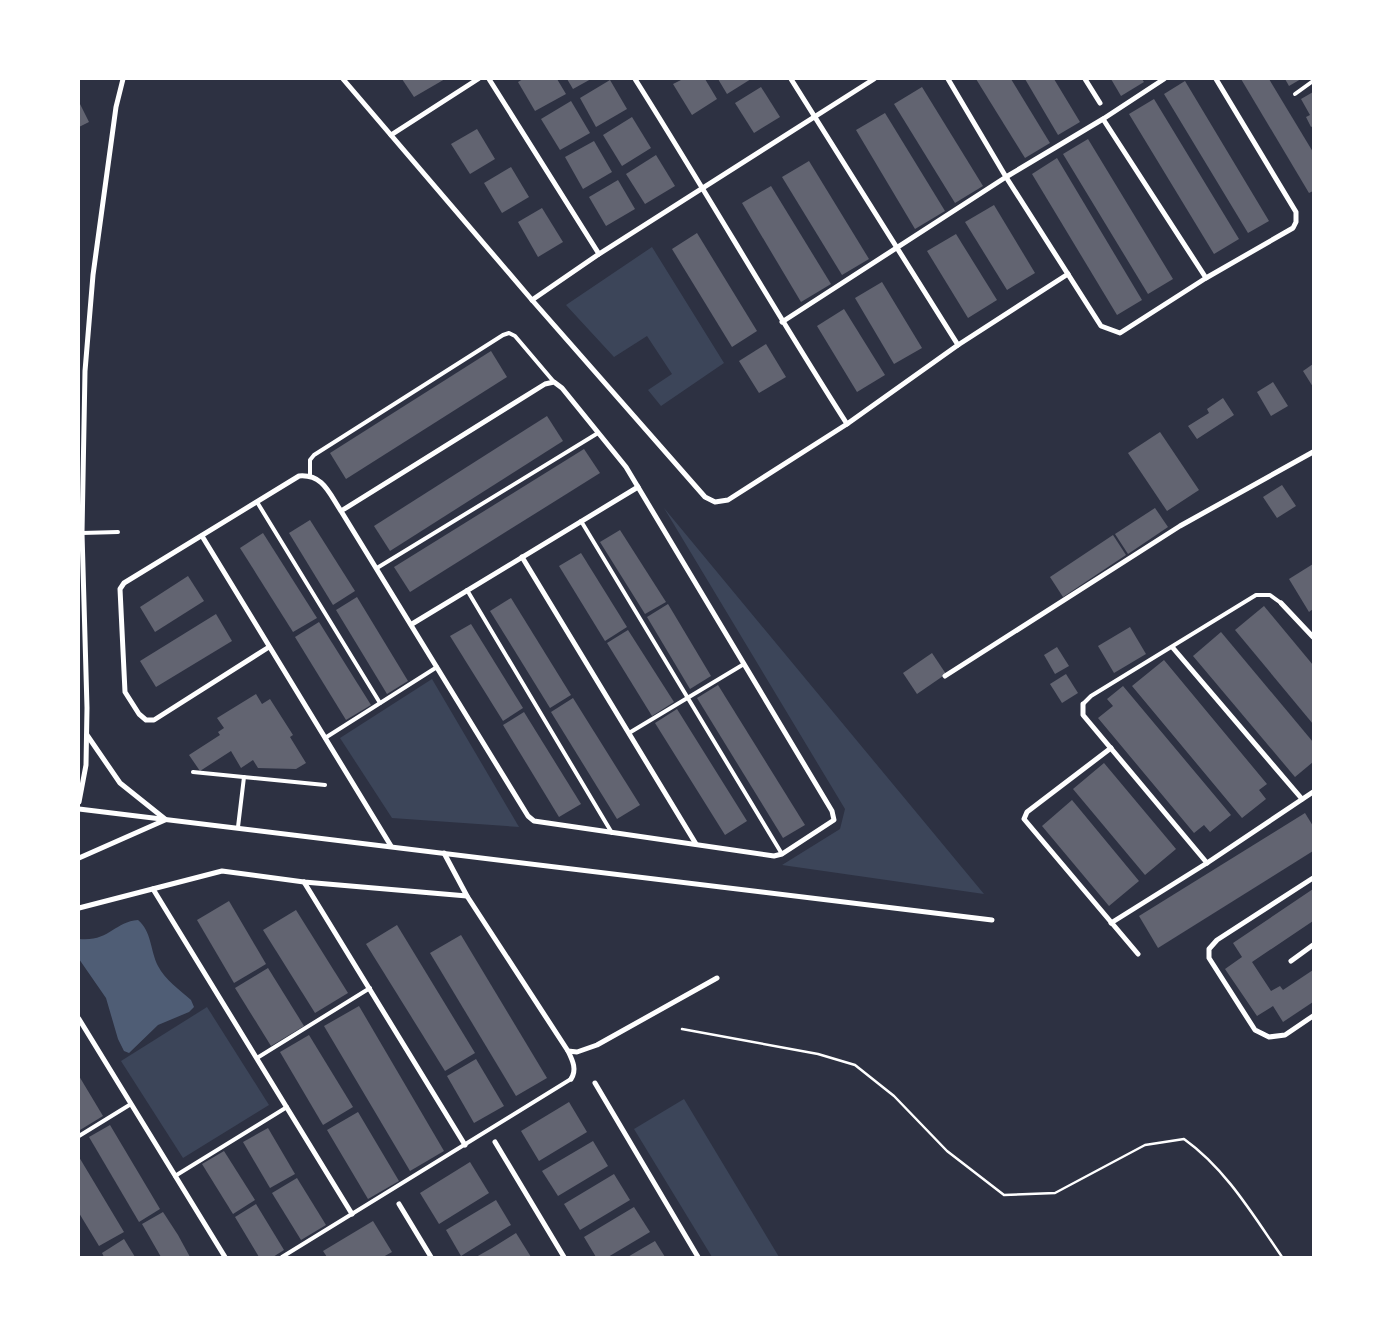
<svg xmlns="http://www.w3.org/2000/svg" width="1392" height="1336" font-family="Raleway,sans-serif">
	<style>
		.green { fill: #3c4559 }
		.water { fill: #4f5d75 }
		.building { fill: #626471 }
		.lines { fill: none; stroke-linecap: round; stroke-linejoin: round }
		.path { stroke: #fff; stroke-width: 2.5 }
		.service { stroke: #fff; stroke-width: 4 }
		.minor { stroke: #fff; stroke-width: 5 }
	</style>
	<rect width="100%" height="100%" fill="#2d3142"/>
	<!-- green -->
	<g class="green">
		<path d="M652 247 724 363 661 406 648 390 672 374 647 336 614 357 566 305Z"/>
		<path d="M664 508 984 894 782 865 840 829 845 809Z"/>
		<path d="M432 679 519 827 392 818 340 738Z"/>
		<path d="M207 1007 269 1105 183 1158 121 1061Z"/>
		<path d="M684 1099 779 1257H712L634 1129Z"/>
	</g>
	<!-- water -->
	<path class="water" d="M138 920C152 932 150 950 158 966 165 980 180 990 191 1000L194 1007 189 1012 158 1025 129 1053 124 1051 118 1039 106 998 79 959V939C109 942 114 922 138 920Z"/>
	<!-- building -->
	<g class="building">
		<path d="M402 79H445L414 97Z"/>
		<path d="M523 79H557L566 94 535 111 518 82Z"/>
		<path d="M567 79H591L573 89Z"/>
		<path d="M683 79H705L717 99 692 115 673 84Z"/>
		<path d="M718 79H751L727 94Z"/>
		<path d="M976 79H1011L1050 143 1025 158Z"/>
		<path d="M1025 79H1054L1080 122 1058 135Z"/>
		<path d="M1111 79H1142L1144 82 1121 96Z"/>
		<path d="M1241 79H1269L1313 152V191L1309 193Z"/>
		<path d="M1285 79H1301L1289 86Z"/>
		<path d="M610 80 627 109 596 127 580 98Z"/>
		<path d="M1185 81 1269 221 1248 233 1164 94Z"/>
		<path d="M761 87 780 117 754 133 735 103Z"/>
		<path d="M922 87 983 186 955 203 894 104Z"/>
		<path d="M1313 92V126L1311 127 1306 117 1310 115 1301 99Z"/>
		<path d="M1154 99 1239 239 1214 254 1129 114Z"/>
		<path d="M571 101 590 133 560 150 541 119Z"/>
		<path d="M79 102 89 122 79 127Z"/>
		<path d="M885 113 945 211 915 229 856 130Z"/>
		<path d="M632 117 651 148 622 166 603 135Z"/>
		<path d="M477 129 495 159 470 174 451 144Z"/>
		<path d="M1088 139 1173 279 1148 294 1063 154Z"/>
		<path d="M594 141 612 172 583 189 565 157Z"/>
		<path d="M656 155 675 186 645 204 626 174Z"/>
		<path d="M1057 158 1142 300 1117 315 1032 174Z"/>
		<path d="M809 161 869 259 842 275 782 177Z"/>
		<path d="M511 167 529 197 502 213 484 183Z"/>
		<path d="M618 180 635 209 606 226 589 197Z"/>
		<path d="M771 186 831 284 801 302 742 203Z"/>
		<path d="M994 205 1035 273 1007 290 965 222Z"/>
		<path d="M542 208 563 242 538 257 518 222Z"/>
		<path d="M697 233 757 331 732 347 672 249Z"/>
		<path d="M956 234 997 300 968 318 927 251Z"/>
		<path d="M882 282 922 348 894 364 855 298Z"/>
		<path d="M844 309 885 375 857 392 817 326Z"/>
		<path d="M766 344 786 377 759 393 739 361Z"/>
		<path d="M491 351 507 377 346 479 330 453Z"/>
		<path d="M1313 364V387L1303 371Z"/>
		<path d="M1273 382 1288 406 1271 416 1257 392Z"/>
		<path d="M1223 398 1234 415 1197 439 1188 426 1209 413 1207 409Z"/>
		<path d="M547 416 563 441 390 551 374 526Z"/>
		<path d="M1160 432 1199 490 1167 511 1128 453Z"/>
		<path d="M584 449 600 473 410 592 394 567Z"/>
		<path d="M1282 485 1296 506 1277 518 1263 497Z"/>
		<path d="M1155 508 1168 527 1128 554 1115 534Z"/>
		<path d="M310 520 355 591 333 605 289 533Z"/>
		<path d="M620 530 666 602 645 614 600 542Z"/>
		<path d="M263 533 317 618 293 632 240 548Z"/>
		<path d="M1113 535 1126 555 1063 597 1050 577Z"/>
		<path d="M581 553 627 627 605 641 559 566Z"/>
		<path d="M1313 564V609L1309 612 1289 579Z"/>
		<path d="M188 576 204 601 155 632 140 607Z"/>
		<path d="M357 597 408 681 387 694 336 610Z"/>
		<path d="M511 598 571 695 550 708 490 611Z"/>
		<path d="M668 604 711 676 690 689 647 617Z"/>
		<path d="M1264 606 1313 665V724L1235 630Z"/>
		<path d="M216 614 232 641 156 687 140 661Z"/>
		<path d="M319 622 371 705 346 720 295 637Z"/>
		<path d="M471 624 523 708 503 721 450 636Z"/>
		<path d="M1130 627 1146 654 1114 673 1098 646Z"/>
		<path d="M628 630 674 702 652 716 607 643Z"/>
		<path d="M1221 632 1313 742V762L1295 777 1193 656Z"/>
		<path d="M1057 647 1069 666 1055 674 1044 655Z"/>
		<path d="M932 653 946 674 917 694 903 673Z"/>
		<path d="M1164 660 1267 784 1259 790 1266 799 1242 818 1132 686Z"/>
		<path d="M1066 674 1078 693 1062 703 1050 684Z"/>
		<path d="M718 685 805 825 783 838 697 698Z"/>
		<path d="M1123 686 1231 815 1210 832 1204 825 1194 833 1098 718 1113 706 1107 699Z"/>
		<path d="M256 694 262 704 270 699 293 735 290 737 306 763 296 769 258 768 253 760 241 768 231 751 200 771 189 755 220 735 218 732 224 728 217 718Z"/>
		<path d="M573 698 640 805 617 819 551 712Z"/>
		<path d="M677 709 747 821 725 835 655 723Z"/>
		<path d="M524 712 581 804 559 817 503 725Z"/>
		<path d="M1104 763 1176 849 1145 875 1073 789Z"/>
		<path d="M1072 800 1139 881 1109 906 1042 826Z"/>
		<path d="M1305 813 1313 826V851L1158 948 1139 916Z"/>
		<path d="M1313 889V921L1252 962 1271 991 1280 986 1283 990 1313 970V1002L1283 1022 1273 1006 1257 1016 1225 969 1242 957 1233 943Z"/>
		<path d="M229 901 266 964 234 983 197 920Z"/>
		<path d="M296 910 348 993 315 1013 263 930Z"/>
		<path d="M397 925 475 1053 445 1071 366 944Z"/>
		<path d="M461 935 547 1078 516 1096 430 953Z"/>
		<path d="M268 968 304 1026 271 1046 235 988Z"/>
		<path d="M359 1006 444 1151 410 1171 324 1026Z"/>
		<path d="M309 1035 353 1107 323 1125 280 1052Z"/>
		<path d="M476 1059 504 1106 474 1123 447 1076Z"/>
		<path d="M79 1076 103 1116 80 1130 79 1128Z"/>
		<path d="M569 1102 587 1132 539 1161 521 1131Z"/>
		<path d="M358 1112 399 1181 368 1199 327 1130Z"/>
		<path d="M110 1125 160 1209 139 1222 89 1137Z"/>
		<path d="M268 1128 295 1174 270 1188 243 1142Z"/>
		<path d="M593 1141 608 1166 558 1196 542 1171Z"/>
		<path d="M224 1151 255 1200 233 1214 202 1164Z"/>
		<path d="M79 1157 124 1232 99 1246 79 1213Z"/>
		<path d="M470 1162 489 1193 439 1224 420 1193Z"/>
		<path d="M614 1174 630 1200 580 1230 564 1204Z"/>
		<path d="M297 1178 326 1225 301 1240 272 1193Z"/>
		<path d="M496 1200 511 1225 461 1256 446 1230Z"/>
		<path d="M256 1204 284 1250 273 1257H259L235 1217Z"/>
		<path d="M634 1207 650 1232 608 1257H596L584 1237Z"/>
		<path d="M163 1212 178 1235 190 1257H161L142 1224Z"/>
		<path d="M373 1221 392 1252 383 1257H327L323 1251Z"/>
		<path d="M516 1233 531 1257H476L492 1248Z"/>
		<path d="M124 1239 135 1257H104L102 1253Z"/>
		<path d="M655 1241 665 1257H628L631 1255Z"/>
	</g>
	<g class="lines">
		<!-- path -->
		<path class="path" d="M682 1029 818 1054 855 1065 894 1096 947 1151 1004 1195 1055 1193 1145 1145 1184 1139C1226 1169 1253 1215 1282 1257"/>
		<!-- service -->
		<g class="service">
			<path d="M1295 94 1313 81"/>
			<path d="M310 475V460L314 455 503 335 509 333 515 336 554 382"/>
			<path d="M257 502 380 703"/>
			<path d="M581 521 782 854"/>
			<path d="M82 533 118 532"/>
			<path d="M377 568 598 433"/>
			<path d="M467 590 612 833"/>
			<path d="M1083 704 1091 696 1256 595H1270L1281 603"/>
			<path d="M629 733 744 664"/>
			<path d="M325 738 437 667"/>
			<path d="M193 772 325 785"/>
			<path d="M238 827 244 777"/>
			<path d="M257 1058 370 988"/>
			<path d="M79 1136 131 1104"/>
			<path d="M175 1176 287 1107"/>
			<path d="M282 1257 571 1079"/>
		</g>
		<!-- minor -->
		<g class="minor">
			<path d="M343 79 532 300 705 497 715 502 728 500 847 424 958 345 1068 274"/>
			<path d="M489 79 599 254"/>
			<path d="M635 79C707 193 774 310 847 424"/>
			<path d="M791 79 958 345"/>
			<path d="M948 79 1006 177 1101 326 1120 333 1206 278 1293 228 1296 222V212L1216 79"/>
			<path d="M1085 79 1100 103"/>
			<path d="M1103 119 1206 278"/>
			<path d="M391 135 478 79"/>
			<path d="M532 300 599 254 874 79"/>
			<path d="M782 322 1006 177 1103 119 1164 79"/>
			<path d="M202 536 391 846"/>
			<path d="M522 557 696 844"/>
			<path d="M1281 603 1313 637"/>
			<path d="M412 624 638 487"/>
			<path d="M269 647 154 720H146L139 714 125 692 120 589 124 583 299 476C323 474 329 493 341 511L528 816 534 821 774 856 782 854 834 820 832 811 626 467 562 388 554 382 545 384 341 511"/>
			<path d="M1173 648 1302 799"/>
			<path d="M945 676 1180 526 1313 452"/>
			<path d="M1083 704V715L1207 863"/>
			<path d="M87 735 120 783 165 819"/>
			<path d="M1111 748 1027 812 1024 819 1138 954"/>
			<path d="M79 802 86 765 87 708 82 533 85 371 93 275 116 107 123 79"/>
			<path d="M79 809 992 920"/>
			<path d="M444 853 467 896 568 1051 577 1052 597 1045 717 978"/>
			<path d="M79 858 165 820"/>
			<path d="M1313 878 1217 940 1209 949V958L1255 1030 1269 1037 1285 1035 1313 1016"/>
			<path d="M304 882 465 1145"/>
			<path d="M153 889 352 1214"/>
			<path d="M79 908 222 871 304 882 467 896"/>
			<path d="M1111 923 1207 863 1313 792"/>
			<path d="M1291 961 1313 945"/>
			<path d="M79 1019 225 1257"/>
			<path d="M568 1051C573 1061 577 1070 571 1079"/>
			<path d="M595 1083 698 1257"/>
			<path d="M495 1142 564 1257"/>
			<path d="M399 1204 431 1257"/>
		</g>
	</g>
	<!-- border -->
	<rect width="1392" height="1336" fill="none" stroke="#ffffff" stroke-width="160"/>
</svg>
